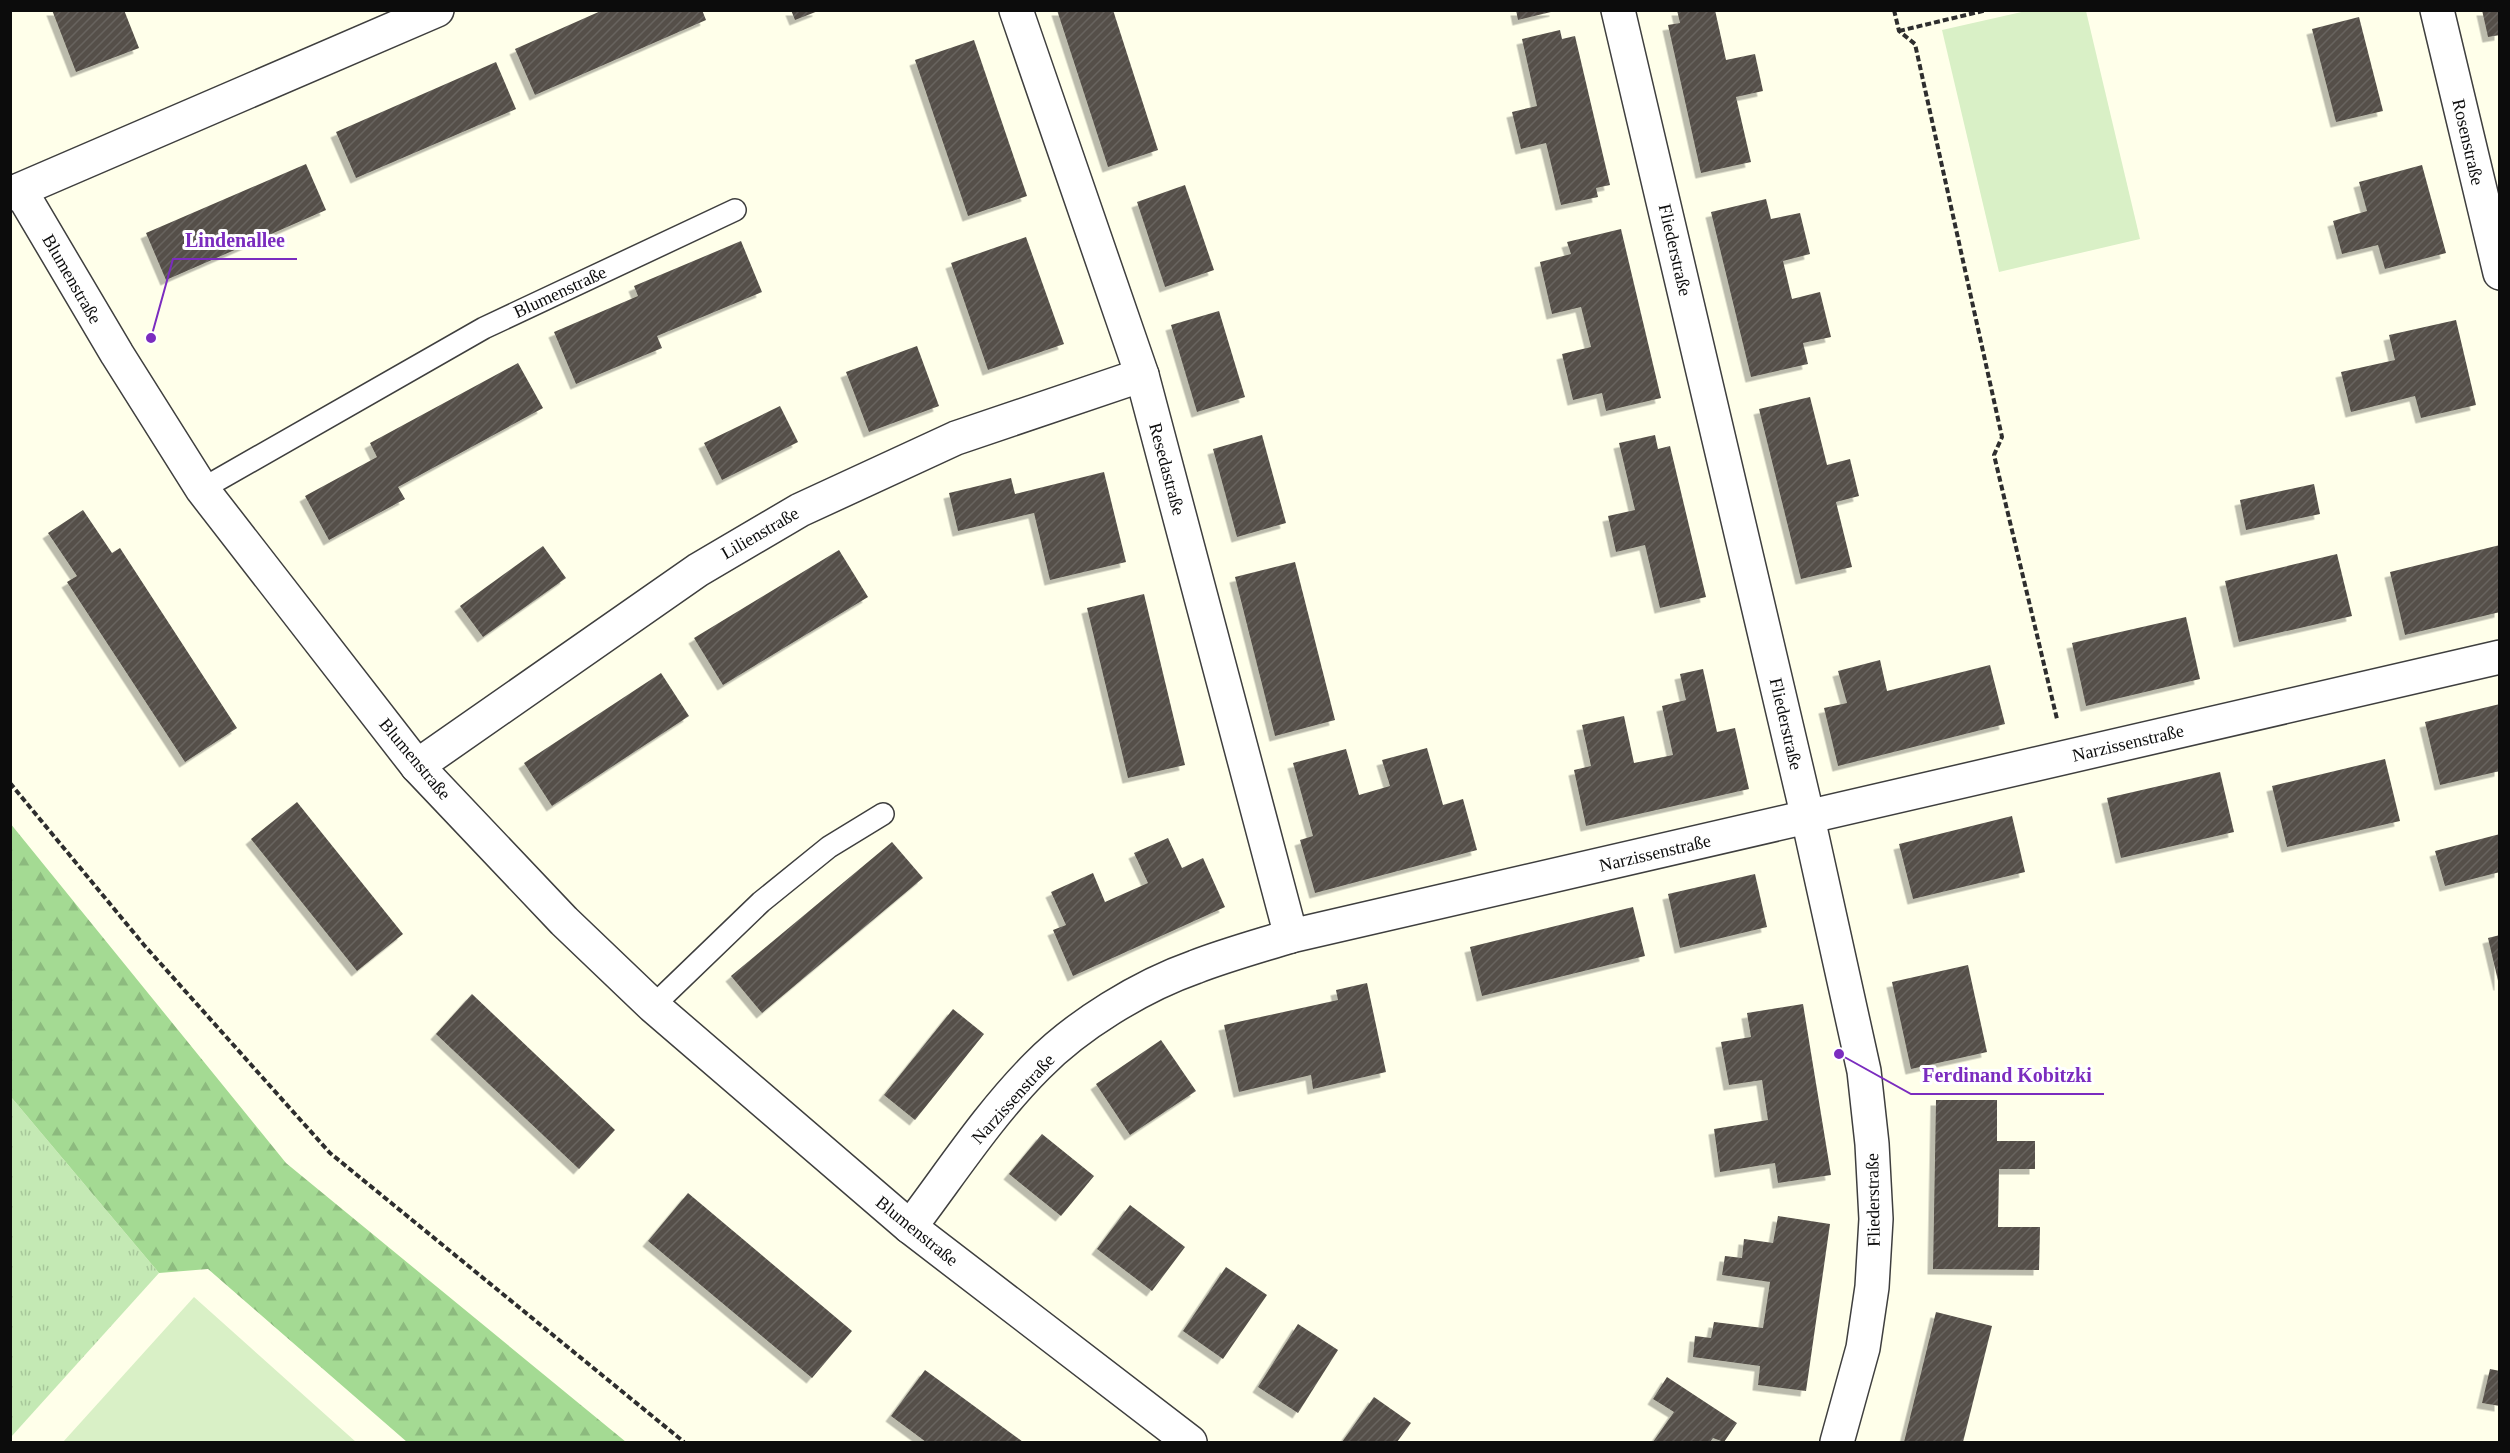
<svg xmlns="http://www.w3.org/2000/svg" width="2510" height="1453" font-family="Georgia,serif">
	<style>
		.grass { fill: url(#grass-tufts) }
		.forest { fill: url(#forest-firs) }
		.pitch { fill: #d9f0c6 }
		.building { fill: url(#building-hatch); filter: url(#shadow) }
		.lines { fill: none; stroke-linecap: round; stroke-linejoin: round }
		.lane-casing { stroke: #3f3f3f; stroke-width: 24 }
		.street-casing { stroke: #3f3f3f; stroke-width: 36 }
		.path { stroke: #2e2e2e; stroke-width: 4; stroke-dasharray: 6 3; stroke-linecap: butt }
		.lane { stroke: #fff; stroke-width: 21 }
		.street { stroke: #fff; stroke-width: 33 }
		.labels { text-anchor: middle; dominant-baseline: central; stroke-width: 6; stroke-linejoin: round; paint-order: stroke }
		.street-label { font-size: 18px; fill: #0c0c0c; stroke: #fff }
		.leader { fill: none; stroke: #7b2cbf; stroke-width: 2 }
		.callout-dot { fill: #7b2cbf; stroke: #fff; stroke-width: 2 }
		.callout-label { font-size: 20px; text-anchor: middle; font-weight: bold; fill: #7b2cbf; stroke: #fff; stroke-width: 6; stroke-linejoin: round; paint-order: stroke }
	</style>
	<defs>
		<pattern id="grass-tufts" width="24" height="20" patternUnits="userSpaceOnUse" patternTransform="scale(1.5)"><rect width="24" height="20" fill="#c4e9b4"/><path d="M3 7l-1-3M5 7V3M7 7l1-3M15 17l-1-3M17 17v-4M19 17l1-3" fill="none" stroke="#a7c79a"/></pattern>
		<pattern id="forest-firs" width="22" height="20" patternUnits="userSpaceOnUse" patternTransform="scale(1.5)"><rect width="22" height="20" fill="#a4da93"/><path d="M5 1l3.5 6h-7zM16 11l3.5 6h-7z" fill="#8cba7e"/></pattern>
		<pattern id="building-hatch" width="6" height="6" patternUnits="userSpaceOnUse" patternTransform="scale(1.5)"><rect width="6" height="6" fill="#544f48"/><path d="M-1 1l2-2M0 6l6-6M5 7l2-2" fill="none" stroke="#68645e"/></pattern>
		<filter id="shadow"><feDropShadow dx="-5.5" dy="5.5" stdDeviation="0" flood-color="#0004"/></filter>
	</defs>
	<rect width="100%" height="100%" fill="#ffffea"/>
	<!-- grass -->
	<path class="grass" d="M11 1097 159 1273 11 1437Z"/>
	<!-- forest -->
	<path class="forest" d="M10 823 286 1163 626 1442H407L208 1269 159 1273 11 1097Z"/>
	<!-- pitch -->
	<g class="pitch">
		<path d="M2026 11H2086L2140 239 1999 272 1942 30Z"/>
		<path d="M194 1297 356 1442H63Z"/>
	</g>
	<!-- building -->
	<g class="building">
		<path d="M52 10H124L139 48 76 72Z"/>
		<path d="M603 10H702L706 20 535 95 515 49Z"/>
		<path d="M791 10H818V11L795 20Z"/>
		<path d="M1057 10H1113L1158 150 1108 167Z"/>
		<path d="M1516 10H1555V11L1518 20Z"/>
		<path d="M1677 10H1715L1726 60 1755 54 1763 91 1736 97 1751 162 1701 173 1668 25 1680 23Z"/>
		<path d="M2482 10H2500V35L2488 37Z"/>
		<path d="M2359 17 2383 111 2336 122 2312 29Z"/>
		<path d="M1560 30 1562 39 1575 36 1610 185 1596 188 1598 197 1561 205 1546 143 1521 149 1512 112 1537 106 1522 39Z"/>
		<path d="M974 40 1027 196 968 216 915 60Z"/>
		<path d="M496 62 516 109 356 178 336 132Z"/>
		<path d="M306 164 326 210 166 280 146 233Z"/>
		<path d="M2422 165 2446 253 2385 269 2378 245 2342 254 2333 221 2367 211 2359 182Z"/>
		<path d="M1185 185 1214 270 1165 287 1137 202Z"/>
		<path d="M1766 199 1771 219 1800 213 1810 254 1783 261 1792 299 1820 292 1831 337 1803 343 1808 364 1751 377 1711 212Z"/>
		<path d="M1621 229 1661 398 1606 411 1602 393 1573 400 1562 354 1591 347 1581 307 1552 314 1540 262 1571 254 1567 242Z"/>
		<path d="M1026 237 1064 344 988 370 951 263Z"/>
		<path d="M741 241 762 292 657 336 662 348 576 384 554 332 638 296 634 286Z"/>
		<path d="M1219 311 1245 397 1197 412 1171 325Z"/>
		<path d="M2456 320 2476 405 2421 418 2415 396 2351 412 2341 372 2395 360 2389 335Z"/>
		<path d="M917 346 939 406 869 432 846 372Z"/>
		<path d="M518 363 543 408 398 487 405 499 329 540 305 496 377 457 370 443Z"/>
		<path d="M1810 397 1827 465 1850 459 1859 496 1836 502 1852 567 1801 579 1759 409Z"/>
		<path d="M780 406 798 442 722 480 704 443Z"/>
		<path d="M1262 435 1286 523 1237 537 1213 449Z"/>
		<path d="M1655 435 1658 449 1670 446 1706 597 1660 608 1645 545 1616 552 1608 516 1635 510 1619 443Z"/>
		<path d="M1104 472 1126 562 1050 580 1034 513 958 531 949 493 1011 478 1015 494Z"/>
		<path d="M2314 484 2320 514 2246 530 2240 500Z"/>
		<path d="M83 510 112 553 120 548 237 728 185 762 67 582 77 576 48 533Z"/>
		<path d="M2500 545V612L2405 635 2390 572Z"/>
		<path d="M543 546 566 578 483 637 460 606Z"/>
		<path d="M839 550 868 597 723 685 694 638Z"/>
		<path d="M2337 554 2352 616 2239 642 2225 581Z"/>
		<path d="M1295 562 1335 720 1275 736 1235 577Z"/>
		<path d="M1144 594 1185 765 1128 778 1087 608Z"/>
		<path d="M2186 617 2200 679 2086 706 2072 643Z"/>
		<path d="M1880 660 1887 691 1990 665 2005 724 1838 766 1824 708 1847 703 1838 671Z"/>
		<path d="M1703 669 1717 732 1735 728 1749 789 1586 826 1574 770 1591 766 1582 725 1624 716 1634 763 1673 755 1662 706 1686 700 1680 674Z"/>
		<path d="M661 673 689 716 552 806 524 763Z"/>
		<path d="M2500 704V771L2440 785 2425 722Z"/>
		<path d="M1427 748 1443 805 1463 799 1477 850 1315 893 1300 840 1313 836 1293 763 1346 749 1359 795 1390 786 1382 760Z"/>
		<path d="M2385 759 2400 821 2287 847 2272 786Z"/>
		<path d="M2220 772 2234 832 2121 858 2107 798Z"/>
		<path d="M297 802 403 934 357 971 251 839Z"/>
		<path d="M2012 816 2025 872 1913 899 1899 844Z"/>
		<path d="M2500 834V872L2445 886 2435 851Z"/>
		<path d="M1168 838 1182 868 1203 858 1225 907 1073 976 1053 930 1066 925 1051 892 1093 873 1105 902 1148 883 1134 853Z"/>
		<path d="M892 842 923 878 762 1013 731 976Z"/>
		<path d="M1755 874 1767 927 1680 948 1668 894Z"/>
		<path d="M1633 907 1645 956 1482 996 1470 947Z"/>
		<path d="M2500 935V985H2499L2488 938Z"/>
		<path d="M1968 965 1987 1052 1911 1069 1892 982Z"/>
		<path d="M1367 983 1386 1072 1313 1089 1311 1075 1239 1092 1224 1025 1338 1000 1336 990Z"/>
		<path d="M472 994 615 1130 579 1169 436 1034Z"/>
		<path d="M1803 1004 1831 1175 1778 1183 1775 1163 1720 1172 1714 1129 1768 1120 1762 1080 1729 1085 1721 1042 1751 1037 1747 1013Z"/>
		<path d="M953 1009 984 1034 915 1120 884 1095Z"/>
		<path d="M1161 1040 1196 1091 1130 1135 1096 1084Z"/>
		<path d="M1936 1100H1997V1141H2035V1169H1999L1998 1227H2040L2039 1270 1933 1269Z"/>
		<path d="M1042 1134 1094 1176 1061 1216 1009 1174Z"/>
		<path d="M688 1193 852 1331 812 1378 648 1241Z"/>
		<path d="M1130 1205 1185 1247 1152 1291 1097 1249Z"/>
		<path d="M1778 1216 1830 1224 1806 1391 1758 1385 1760 1366 1693 1357 1695 1336 1711 1338 1714 1322 1763 1328 1770 1282 1722 1275 1725 1256 1742 1258 1744 1239 1773 1243Z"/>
		<path d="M1226 1267 1267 1295 1223 1359 1183 1331Z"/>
		<path d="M1936 1312 1992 1326 1963 1442H1904Z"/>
		<path d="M1298 1324 1338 1350 1298 1413 1258 1387Z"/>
		<path d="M2490 1369 2500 1371V1406L2482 1403Z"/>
		<path d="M925 1370 1023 1442H926L891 1416Z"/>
		<path d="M1667 1377 1737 1423 1724 1442 1713 1438 1710 1442H1653L1674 1412 1653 1399Z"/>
		<path d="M1374 1397 1411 1423 1397 1442H1342Z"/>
	</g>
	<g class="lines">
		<!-- lane casing -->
		<g class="lane-casing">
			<g id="lane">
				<path d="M202 489 484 328 735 210"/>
				<path d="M653 1006 761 902 829 847 883 814"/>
			</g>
		</g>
		<!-- street casing -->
		<g class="street-casing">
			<g id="street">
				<path d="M1016 10 1142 375 1291 936"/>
				<path d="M1618 10 1808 818 1864 1071 1872 1144 1876 1219 1872 1287 1863 1348 1837 1442"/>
				<path d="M2437 10 2500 273"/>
				<path d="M20 190 117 354 202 489 417 766 564 921 653 1006 910 1227 1190 1442"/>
				<path d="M10 194 437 10"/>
				<path d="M417 766 698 570 800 510 956 438 1142 375"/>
				<path d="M910 1227C951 1173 989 1114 1037 1066 1077 1025 1141 986 1195 967 1226 955 1259 946 1291 936L2500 657"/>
			</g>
		</g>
		<!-- path -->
		<g class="path">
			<path d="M1894 10 1899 31 1915 44 2002 437 1994 455 2057 719"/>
			<path d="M1899 31 1987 10"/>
			<path d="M10 783 144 945 330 1153 684 1442"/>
		</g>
		<!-- lane -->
		<use href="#lane" class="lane"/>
		<!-- street -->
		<use href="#street" class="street"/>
	</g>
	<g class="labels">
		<!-- street labels -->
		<g class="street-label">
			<text transform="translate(2468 142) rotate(77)">Rosenstraße</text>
			<text transform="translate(1675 250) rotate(77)">Fliederstraße</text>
			<text transform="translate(72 279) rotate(60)">Blumenstraße</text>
			<text transform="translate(560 292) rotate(-25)">Blumenstraße</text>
			<text transform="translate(1167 469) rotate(75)">Resedastraße</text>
			<text transform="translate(760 533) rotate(-30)">Lilienstraße</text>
			<text transform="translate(1786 724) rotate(77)">Fliederstraße</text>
			<text transform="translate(2128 743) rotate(-13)">Narzissenstraße</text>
			<text transform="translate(415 759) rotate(50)">Blumenstraße</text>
			<text transform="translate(1655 853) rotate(-13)">Narzissenstraße</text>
			<text transform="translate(1013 1099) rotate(-48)">Narzissenstraße</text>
			<text transform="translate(1873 1200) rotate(-91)">Fliederstraße</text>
			<text transform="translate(917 1231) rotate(39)">Blumenstraße</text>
		</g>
	</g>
	<!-- callouts -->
	<path class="leader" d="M151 338L173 259H297M1839 1054L1911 1094H2104"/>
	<g class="callout-dot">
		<circle cx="151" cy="338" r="6"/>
		<circle cx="1839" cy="1054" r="6"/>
	</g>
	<g class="callout-label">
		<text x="235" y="247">Lindenallee</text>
		<text x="2007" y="1082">Ferdinand Kobitzki</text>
	</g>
	<!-- border -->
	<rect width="2510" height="1453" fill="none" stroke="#0c0c0c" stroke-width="24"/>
</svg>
